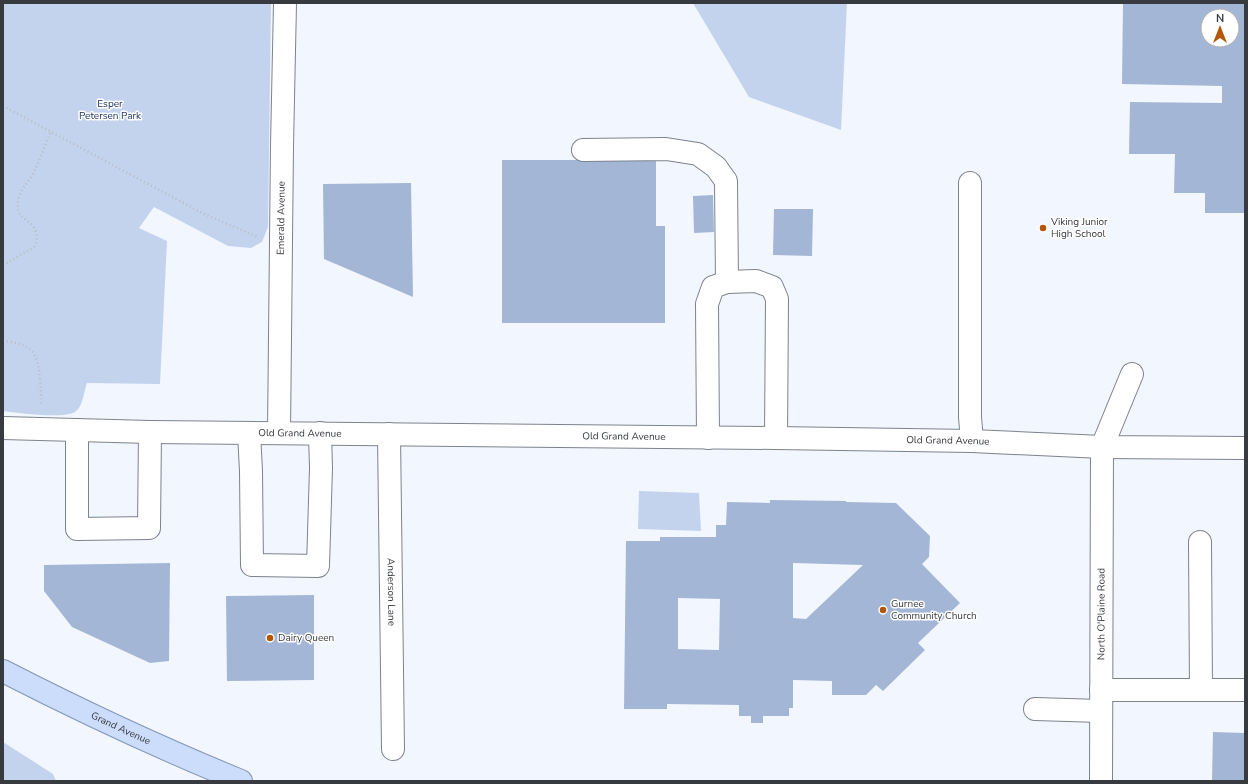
<svg xmlns="http://www.w3.org/2000/svg" width="1248" height="784" font-family="'Nunito Sans',sans-serif">
	<style>
		.green { fill: #c3d3ee }
		.building { fill: #a4b6d5; fill-rule: evenodd }
		.lines { fill: none; stroke-linecap: round; stroke-linejoin: round }
		.minor-casing { stroke: #7d838e; stroke-width: 24 }
		.major-casing { stroke: #8296b7; stroke-width: 24 }
		.path { stroke: #b9bcc3; stroke-width: 2.5; stroke-dasharray: 1 3; stroke-linecap: butt }
		.minor { stroke: #fff; stroke-width: 22 }
		.major { stroke: #ccddfb; stroke-width: 22 }
		.poi-dot { fill: #b55607; stroke: #fff; stroke-width: 1.5 }
		.labels { text-anchor: middle; dominant-baseline: central; stroke-width: 3; stroke-linejoin: round; paint-order: stroke }
		.park-label { font-size: 10px; fill: #1a315a; stroke: #fff }
		.street-label { font-size: 10px; fill: #373a3f; stroke: #fff }
		.poi-label { font-size: 10px; fill: #373a3f; stroke: #fff; text-anchor: start }
	</style>
	<rect width="100%" height="100%" fill="#f2f6fe"/>
	<!-- green -->
	<g class="green">
		<path d="M3 3H271L268 227 262 242 251 248 228 246 154 207 139 228 167 241 160 384 87 383C84 391 83 407 75 412 64 419 17 413 3 411Z"/>
		<path d="M693 3H847L841 130 749 97Z"/>
		<path d="M639 491 699 493 701 531 638 529Z"/>
		<path d="M3 742 53 774 56 781H3Z"/>
	</g>
	<!-- building -->
	<g class="building">
		<path d="M1123 3H1245V213H1205V193H1174L1175 154H1129L1130 102 1222 103V86L1122 84ZM1208 16H1232V40H1208Z"/>
		<path d="M502 160H656V226H665V323H502Z"/>
		<path d="M411 183 413 297 324 259 323 184Z"/>
		<path d="M713 195 714 232 694 233 693 196Z"/>
		<path d="M774 209H813L812 256 773 255Z"/>
		<path d="M770 500 846 501V502L896 503 930 536 929 557 922 564 960 603 918 643 925 650 883 691 876 685 866 695H832V681L793 680V708H789V716H763V723H751V716H739V705L667 704V709H624L626 541H660V537H716V525H726L727 502 770 503ZM793 563 863 565 806 619 793 618ZM678 598 720 599 719 650 678 649Z"/>
		<path d="M170 563 169 661 150 663 72 627 44 591V565Z"/>
		<path d="M314 595V680L227 681 226 596Z"/>
		<path d="M1213 732 1245 733V781H1212Z"/>
	</g>
	<g class="lines">
		<!-- minor casing -->
		<g class="minor-casing">
			<g id="minor">
				<path d="M583 150 666 149 698 154 716 167 726 181 727 282 713 287 707 304 708 438"/>
				<path d="M970 183V417L972 441"/>
				<path d="M727 282 756 281 772 287 777 299 776 438"/>
				<path id="s1" d="M3 428 150 432 776 438 972 441 1102 447 1245 448"/>
				<path d="M77 430V529L149 528 150 432"/>
				<path d="M249 433 251 471 252 565 318 566 321 468 320 433"/>
				<path id="s2" d="M279 433 282 146 285 3"/>
				<path id="s3" d="M389 434 393 749"/>
				<path d="M1200 542 1201 690"/>
				<path d="M1101 690H1245"/>
				<path d="M1035 709 1101 711"/>
				<path id="s4" d="M1101 781 1102 447 1132 374"/>
			</g>
		</g>
		<!-- major casing -->
		<g class="major-casing">
			<g id="major">
				<path id="s5" d="M3 671C81 711 160 748 241 781"/>
			</g>
		</g>
		<!-- path -->
		<g class="path">
			<path d="M3 106 204 214 258 237"/>
			<path d="M3 265C10 262 15 258 22 254 24 252 27 252 30 250 39 246 38 233 33 226 25 217 16 217 18 202 19 190 29 182 34 172 40 159 45 145 51 132"/>
			<path d="M3 341C13 342 25 344 32 351 41 362 41 392 41 406"/>
		</g>
		<!-- minor -->
		<use href="#minor" class="minor"/>
		<!-- major -->
		<use href="#major" class="major"/>
	</g>
	<!-- markers -->
	<g class="poi-dot">
		<circle cx="1043" cy="228" r="4"/>
		<circle cx="883" cy="610" r="4"/>
		<circle cx="270" cy="638" r="4"/>
	</g>
	<g class="labels">
		<!-- park labels -->
		<g class="park-label">
			<text x="110" y="104">Esper<tspan x="110" dy="12">Petersen Park</tspan></text>
		</g>
		<!-- street labels -->
		<g class="street-label">
			<text stroke="none"><textPath href="#s2" startOffset="215">Emerald Avenue</textPath></text>
			<text stroke="none"><textPath href="#s1" startOffset="297">Old Grand Avenue</textPath></text>
			<text stroke="none"><textPath href="#s1" startOffset="621">Old Grand Avenue</textPath></text>
			<text stroke="none"><textPath href="#s1" startOffset="945">Old Grand Avenue</textPath></text>
			<text stroke="none"><textPath href="#s3" startOffset="158">Anderson Lane</textPath></text>
			<text stroke="none"><textPath href="#s4" startOffset="167">North O'Plaine Road</textPath></text>
			<text stroke="none"><textPath href="#s5" startOffset="131">Grand Avenue</textPath></text>
		</g>
		<!-- poi labels -->
		<g class="poi-label">
			<text x="1051" y="222">Viking Junior<tspan x="1051" dy="12">High School</tspan></text>
			<text x="891" y="604">Gurnee<tspan x="891" dy="12">Community Church</tspan></text>
			<text x="278" y="638">Dairy Queen</text>
		</g>
	</g>
	<!-- border -->
	<rect width="1248" height="784" fill="none" stroke="#373a3f" stroke-width="8"/>
	<!-- north arrow -->
	<g transform="translate(1220 28)"><circle r="19" fill="#ffffff" stroke="#afb0b2"/>
	<path d="M0-3L7 15L0 10L-7 15Z" fill="#b55607"/>
	<text y="-6" font-size="11" font-weight="bold" text-anchor="middle" fill="#373a3f">N</text>
	</g>
</svg>
